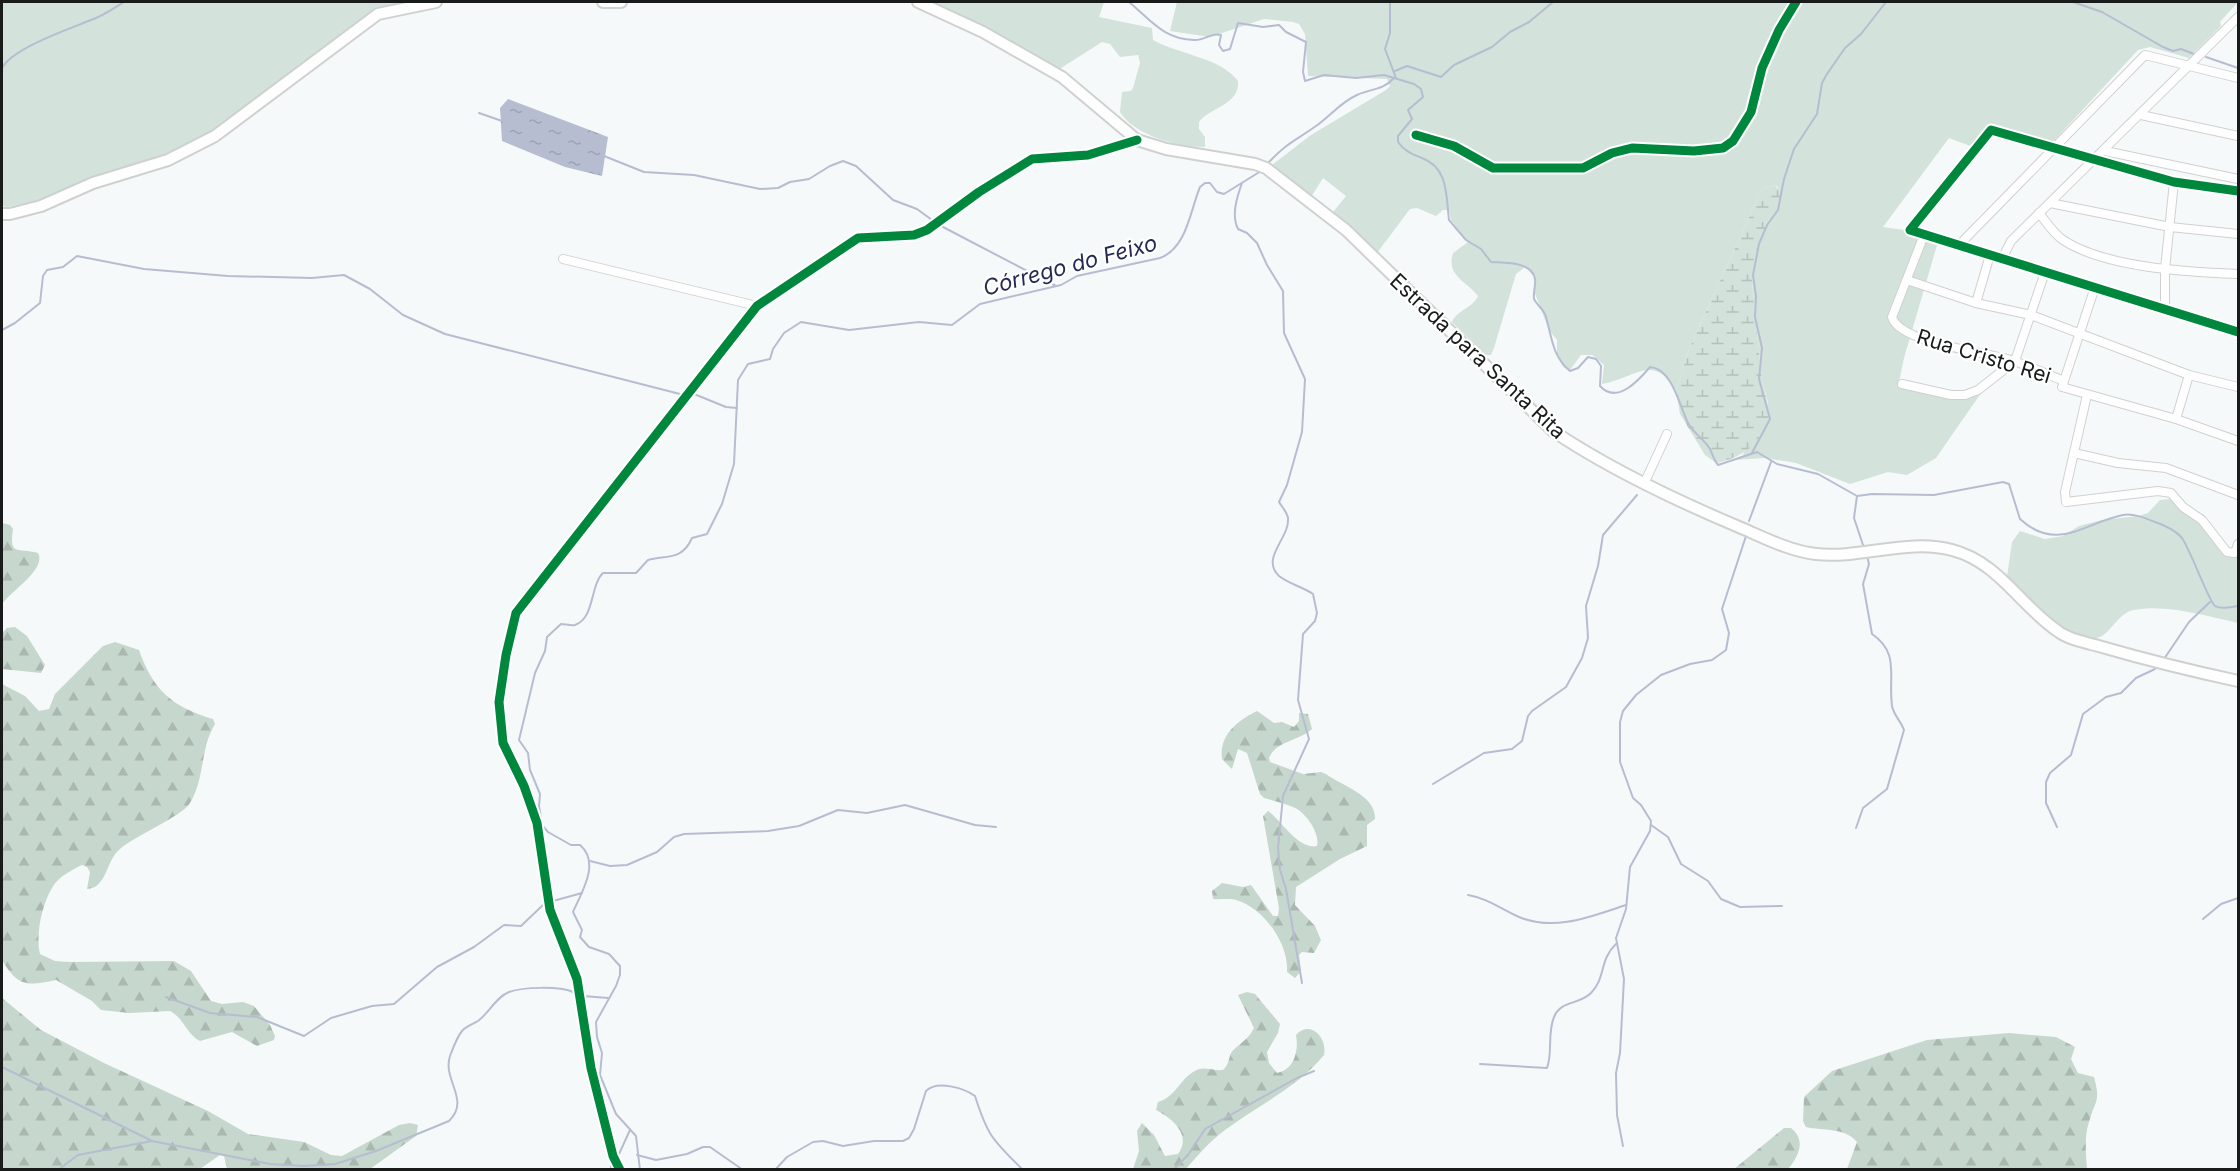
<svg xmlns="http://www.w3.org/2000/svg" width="2240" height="1171" font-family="Inter,sans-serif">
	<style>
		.grass { fill: #d3e2da }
		.forest { fill: url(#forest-firs) }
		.wetland { fill: url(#wetland-marsh) }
		.water { fill: url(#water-ripples) }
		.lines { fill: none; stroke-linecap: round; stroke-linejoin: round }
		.stream { stroke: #b7bdd1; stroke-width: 2 }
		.street-casing { stroke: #cfd1d1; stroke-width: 10 }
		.secondary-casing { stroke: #cfd1d1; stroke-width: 14 }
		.street { stroke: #fefefe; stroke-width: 8 }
		.secondary { stroke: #fefefe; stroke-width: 10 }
		.cycleway-casing { stroke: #fff; stroke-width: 13 }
		.cycleway { stroke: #00873e; stroke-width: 9 }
		.labels { text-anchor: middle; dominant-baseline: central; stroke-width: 4.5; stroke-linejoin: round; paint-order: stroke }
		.street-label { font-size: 21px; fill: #191b1b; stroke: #fff }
		.water-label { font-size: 22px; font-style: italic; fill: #242a52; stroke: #fff }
	</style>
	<defs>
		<pattern id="forest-firs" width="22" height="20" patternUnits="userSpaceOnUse" patternTransform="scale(1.5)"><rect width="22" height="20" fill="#c6d7cd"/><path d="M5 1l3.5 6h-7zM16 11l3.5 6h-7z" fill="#aab8af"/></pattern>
		<pattern id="wetland-marsh" width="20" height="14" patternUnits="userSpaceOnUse" patternTransform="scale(1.5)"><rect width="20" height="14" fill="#d3e2da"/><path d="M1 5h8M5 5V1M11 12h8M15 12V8" fill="none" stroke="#b5c1ba"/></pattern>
		<pattern id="water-ripples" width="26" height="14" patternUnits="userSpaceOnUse" patternTransform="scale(1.5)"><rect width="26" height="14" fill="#b7bdd1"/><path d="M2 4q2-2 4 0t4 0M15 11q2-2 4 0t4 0" fill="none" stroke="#9da2b3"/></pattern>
	</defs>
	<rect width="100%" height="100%" fill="#f6f9fa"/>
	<!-- grass -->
	<g class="grass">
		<path d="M2 2H427L391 8 199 143 44 200 7 207 2 206Z"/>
		<path d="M922 2H1104L1099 17 1152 28 1153 40C1177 54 1222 58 1238 81 1240 105 1210 107 1199 122V129L1205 137V147C1178 147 1135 136 1120 112L1122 92 1131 91 1133 88 1140 63 1138 55 1120 57 1110 44 1102 42 1058 70Z"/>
		<path d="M1177 2 2093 3 2238 2 2220 22 2221 26 2189 58 2150 47 2138 50 2050 145 1993 129 1973 147 1949 138 1883 227 1940 235 1904 358 1898 387 1960 392 1984 383 1986 386 1936 458 1907 475 1888 472 1850 484 1796 463 1765 458 1734 460 1743 455 1768 403 1762 380 1752 281 1758 250 1767 222 1776 214 1778 187 1775 185 1762 189 1689 349 1676 391C1653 352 1636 378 1602 384L1604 365 1592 355H1581L1570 370 1563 367 1557 355V340L1549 330 1534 291 1535 277 1525 267 1516 274 1494 348 1491 355H1485L1452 322C1457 310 1473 308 1478 296 1466 281 1446 276 1453 253L1468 242 1451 220 1449 210H1443L1436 216 1417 208 1410 209 1374 257 1329 217 1346 196 1323 178 1308 202 1268 168 1311 135 1386 90 1390 86 1387 79 1308 76 1305 34 1299 24 1293 22 1264 19 1210 37 1170 31Z"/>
		<path d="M2170 499C2195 512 2215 533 2230 556L2237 557 2238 553V623C2205 616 2168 604 2134 610 2120 612 2113 629 2102 636 2072 652 2026 600 2006 583L2012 542 2020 531 2045 539 2063 536 2079 526 2102 520 2138 516 2148 513 2160 500Z"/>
	</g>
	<!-- forest -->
	<g class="forest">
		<path d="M2 523 10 525 13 529C9 557 17 547 38 553 47 569 11 591 2 604Z"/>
		<path d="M15 627 27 636 45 665 41 673 2 669V633L7 628Z"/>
		<path d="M115 642 139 650C153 690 172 707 213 719L215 724C200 748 205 779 190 803 181 817 136 835 120 849 106 860 107 888 87 889L90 872 87 867 82 865C74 869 64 874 57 881 43 897 35 934 40 954L55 961 69 962 174 961 191 971 211 1001 222 1004 243 1002 254 1006 270 1025 275 1036 274 1040 257 1046 232 1032 200 1041C186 1034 184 1018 170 1011L129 1013 101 1010 92 1001 56 980C27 986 18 987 2 960V684L25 696 39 711 49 709 55 694 103 646Z"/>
		<path d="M1257 711 1274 723 1282 722 1294 727 1299 721V713L1308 714 1312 729C1299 741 1276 741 1269 758L1270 762 1303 774 1321 772 1326 774C1342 786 1376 795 1375 819L1367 825V846L1340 859 1296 887 1295 905 1315 926 1321 940 1314 953 1302 952 1299 955 1301 971 1295 978 1287 972C1289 944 1264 908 1236 900 1230 898 1220 900 1213 899L1212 891 1222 883 1243 887 1251 885 1273 916H1278L1279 908 1263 816 1268 811C1282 821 1298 850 1317 846 1320 834 1308 816 1297 809 1288 804 1274 801 1264 798L1260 794 1247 753 1238 749 1232 769 1222 759C1219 735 1237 721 1257 711Z"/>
		<path d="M1247 992 1255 994 1280 1024 1278 1033 1267 1052 1269 1063 1277 1073C1294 1070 1299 1051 1296 1035 1310 1019 1328 1038 1324 1055 1297 1088 1258 1105 1225 1130 1209 1142 1198 1155 1186 1169H1133L1139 1151 1137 1131 1142 1123 1154 1135 1165 1156 1178 1154C1192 1135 1173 1119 1156 1110L1158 1102C1178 1096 1180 1076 1199 1069 1206 1067 1215 1071 1223 1070 1229 1064 1228 1061 1231 1053 1235 1046 1248 1041 1254 1028L1238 995Z"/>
		<path d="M2 998 41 1030 104 1063 208 1111 248 1134 304 1142 331 1155 342 1156 399 1125 410 1123 418 1125 416 1136 370 1169H227L224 1156 220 1155 200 1169H2Z"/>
		<path d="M2009 1033 2056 1037 2075 1047 2071 1059 2078 1073 2094 1077C2101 1102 2095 1100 2089 1122 2084 1136 2086 1155 2087 1169H1847L1857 1142C1845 1127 1823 1131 1806 1127L1803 1121 1804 1097 1832 1071 1927 1040Z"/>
		<path d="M1784 1128H1791C1806 1140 1799 1155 1789 1168L1734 1169Z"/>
	</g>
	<!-- wetland -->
	<path class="wetland" d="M1775 185 1781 193 1776 214 1767 222 1758 250 1752 281 1762 380 1770 414C1763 442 1743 458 1716 463L1705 455 1680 414 1676 391 1689 349 1762 189Z"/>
	<!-- water -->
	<path class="water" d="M508 99 608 137 602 176 565 167 502 141 500 108Z"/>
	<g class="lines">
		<!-- stream -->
		<g class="stream">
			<path d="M1129 2C1151 20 1163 39 1194 40 1205 41 1210 32 1221 35L1219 45 1223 51 1230 49 1238 23 1263 27 1279 25 1286 32 1306 42 1303 72 1305 81 1324 75 1356 78 1384 75 1414 84 1421 89 1423 97 1408 110 1412 119 1398 136V142C1404 151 1412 154 1422 158 1449 168 1446 197 1449 220L1466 240 1481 249 1491 262C1504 263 1532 261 1535 279 1536 285 1533 292 1534 299 1537 305 1542 308 1545 314 1552 335 1551 355 1570 371L1578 368 1588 357 1596 359 1601 366 1600 386C1617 405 1639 380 1650 367 1672 368 1680 407 1688 423 1693 433 1704 439 1710 449 1713 455 1713 459 1718 465L1757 452 1777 464 1818 474 1857 496 1872 494 1934 495 2003 482 2009 484 2020 519C2057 553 2084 523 2123 515 2133 513 2145 518 2155 522 2164 525 2176 531 2182 538 2190 549 2210 604 2215 606 2222 610 2231 607 2238 606"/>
			<path d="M1390 2V33L1385 49 1396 78"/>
			<path d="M2073 2 2102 12 2163 47 2173 51 2181 49 2194 54"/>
			<path d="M2206 57 2238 68"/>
			<path d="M2 68C13 48 69 29 91 20 103 16 114 8 124 2"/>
			<path d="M1395 71 1407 66 1441 77 1454 65 1492 47 1510 32 1529 22 1553 2"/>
			<path d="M479 113 502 121"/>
			<path d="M604 156 644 172 694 175 760 189 778 188 790 182 809 179 830 166 843 161 856 166 893 200 917 209 932 220"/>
			<path d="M1269 162C1288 142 1295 141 1316 126 1330 116 1341 102 1357 95 1372 88 1382 91 1394 78"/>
			<path d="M1242 183C1237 197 1231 215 1238 229L1247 233 1257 243 1267 265 1283 291 1284 333 1305 379 1302 432 1287 485 1279 502C1282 507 1287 512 1288 518 1290 538 1260 558 1279 576 1289 584 1303 587 1313 594L1317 613 1315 621 1303 634 1298 700 1309 739 1283 796 1278 848 1280 870 1286 889 1302 983"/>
			<path d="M943 227 1056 286"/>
			<path d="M2 330 15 323 40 303 43 276 47 270 63 267 77 256 144 269 228 276 312 278 344 275 370 289 403 315 445 334 680 394"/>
			<path d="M694 394 726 407 737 408"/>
			<path d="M1752 453 1770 419 1759 379 1762 348 1755 317 1756 296 1753 275 1759 244 1767 225 1778 210 1784 179 1794 149 1817 114 1822 83 1827 74 1845 48 1861 34 1886 2"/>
			<path d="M1857 496 1854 518 1864 548"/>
			<path d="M1749 521 1771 462"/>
			<path d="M2164 659 2189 622 2210 602"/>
			<path d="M1433 784 1484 753 1512 749 1522 741 1528 716 1532 711 1566 687 1582 658 1588 638 1586 606 1598 566 1603 535 1637 495"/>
			<path d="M1651 825 1668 837 1681 864 1708 881 1721 899 1740 907 1782 906"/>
			<path d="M2057 827 2046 803V782L2050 773 2071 755 2083 714 2106 697 2121 693 2136 678 2155 669"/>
			<path d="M1856 828 1863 808 1887 789 1904 730C1901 721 1894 716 1892 706 1888 675 1900 653 1872 634L1863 584 1869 564 1867 556"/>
			<path d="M590 861 610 866 627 865 657 852 674 837 684 834 768 831 799 826 838 810 867 813 905 805 975 825 996 827"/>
			<path d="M1468 895C1487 898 1501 909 1519 917 1555 932 1592 916 1626 905"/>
			<path d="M553 901 582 893"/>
			<path d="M2203 919 2221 904 2238 898"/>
			<path d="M583 996 608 998"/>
			<path d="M166 997 210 1013 257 1017 304 1036 331 1018 372 1006 394 1004 437 967 474 947 504 925 521 926 544 904"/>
			<path d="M1480 1064 1547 1068C1553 1052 1547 1034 1554 1017 1561 1000 1579 1005 1591 993 1606 978 1599 960 1616 944"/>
			<path d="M2 1067 152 1141 270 1164 305 1166 335 1164 376 1151 449 1121C471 1100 442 1080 450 1056 453 1048 457 1037 462 1031 466 1026 473 1024 478 1021 489 1013 496 997 509 992 523 987 559 986 573 992"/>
			<path d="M1623 1146 1617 1115 1616 1073 1620 1053 1624 979 1616 938 1626 909 1630 867 1650 831 1651 821 1641 805 1633 798 1620 762V722L1623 711 1636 695 1661 675 1690 664 1712 660 1726 650 1729 633 1722 609 1746 536"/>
			<path d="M619 1154 630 1130"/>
			<path d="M637 1155 656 1160 687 1154 703 1147H710L743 1170"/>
			<path d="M611 1160V1170"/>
			<path d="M58 1170 78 1155 152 1141"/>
			<path d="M640 1170 636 1136 616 1114 600 1075 602 1053 597 1037 596 1022 616 986 620 975V966L609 954 589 947 580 937 582 930 573 912C581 893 601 863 580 845H571L548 832 542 825 539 806 540 794 530 770 528 753 519 740 535 673 545 651 547 637 561 624C565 624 571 626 575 625 595 618 590 585 603 573H636L648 560C666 555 682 561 692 538L707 534 722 504 734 464 738 380 748 364 770 359 773 349 784 333 801 322 849 330 919 322 952 325 980 304 1061 285 1077 276 1160 258C1187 248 1190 211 1200 187L1205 183H1210L1217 192 1224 194 1261 171"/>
			<path d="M775 1170 787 1157 813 1142 823 1141 843 1146 874 1141H903L909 1138 914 1129 926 1091C937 1080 964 1088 975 1096 988 1137 993 1140 1023 1170"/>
			<path d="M1173 1170 1188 1155 1205 1129 1297 1078 1314 1071"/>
		</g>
		<!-- street casing -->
		<g class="street-casing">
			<g id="street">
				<path d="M2141 115 2238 136"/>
				<path d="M1416 135 1454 146 1493 168H1583L1612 153 1632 148 1694 151 1723 148 1733 141 1751 112 1762 68 1779 30 1796 2"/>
				<path d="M2105 151 2238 179"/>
				<path d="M2238 191 2174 182 1991 130 1910 230 2238 332"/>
				<path d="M2050 203 2170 227 2238 234"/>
				<path d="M2039 213C2046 222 2054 234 2063 240 2106 268 2188 272 2238 274"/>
				<path d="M1924 235 1892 317C1899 343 1986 352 2011 360 2029 366 2046 374 2064 381"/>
				<path d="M1959 245 2145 55 2238 78"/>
				<path d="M563 259 757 306"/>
				<path d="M2002 259 2011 241 2238 17"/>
				<path d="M1907 280 1976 303 2031 315 2189 375 2238 387"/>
				<path d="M2095 287 2062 387 2176 419 2238 441"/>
				<path d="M1976 303 1990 255"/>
				<path d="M2165 309V269L2174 182"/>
				<path d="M1902 384 1951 395H1965L1978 390 2015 361 2045 272"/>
				<path d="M2087 395 2065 492 2066 502 2158 491 2171 493 2183 507 2202 520 2227 552 2235 553 2238 544"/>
				<path d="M2176 419 2189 375"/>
				<path d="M2074 453 2118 463 2166 468 2238 495"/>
				<path d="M1644 484 1667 434"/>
				<path d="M620 1170 613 1156 591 1068 577 979 550 910 537 823 524 786 503 743 499 702 506 655 516 613 757 306 858 238 914 235 927 230 979 192 1032 159 1088 155 1137 140"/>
			</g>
		</g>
		<!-- secondary casing -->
		<g class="secondary-casing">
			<g id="secondary">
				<path d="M603 2H621"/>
				<path d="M918 2 983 32 1062 77 1137 140 1166 149 1255 164 1266 168 1346 230 1553 431C1611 470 1675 500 1739 527 1763 537 1789 551 1816 554 1861 559 1908 538 1952 550 1999 562 2021 607 2059 632 2070 640 2088 643 2102 647 2147 660 2192 671 2238 681"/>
				<path d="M2 214H10L41 206 93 183 168 160 215 136 378 14 436 2"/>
			</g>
		</g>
		<!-- street -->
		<use href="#street" class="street"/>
		<!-- secondary -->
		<use href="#secondary" class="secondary"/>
		<!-- cycleway casing -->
		<g class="cycleway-casing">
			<g id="cycleway">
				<path d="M1416 135 1454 146 1493 168H1583L1612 153 1632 148 1694 151 1723 148 1733 141 1751 112 1762 68 1779 30 1796 2"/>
				<path d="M2238 191 2174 182 1991 130 1910 230 2238 332"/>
				<path d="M620 1170 613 1156 591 1068 577 979 550 910 537 823 524 786 503 743 499 702 506 655 516 613 757 306 858 238 914 235 927 230 979 192 1032 159 1088 155 1137 140"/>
			</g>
		</g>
		<!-- cycleway -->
		<use href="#cycleway" class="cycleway"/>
	</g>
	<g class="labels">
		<!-- street labels -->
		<g class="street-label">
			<text transform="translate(1478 356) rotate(43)">Estrada para Santa Rita</text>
			<text transform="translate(1984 356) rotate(17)">Rua Cristo Rei</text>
		</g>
		<!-- water labels -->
		<g class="water-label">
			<text transform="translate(1070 265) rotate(-15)">Córrego do Feixo</text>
		</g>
	</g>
	<!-- border -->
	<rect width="2240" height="1171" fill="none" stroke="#191b1b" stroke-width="6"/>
</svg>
